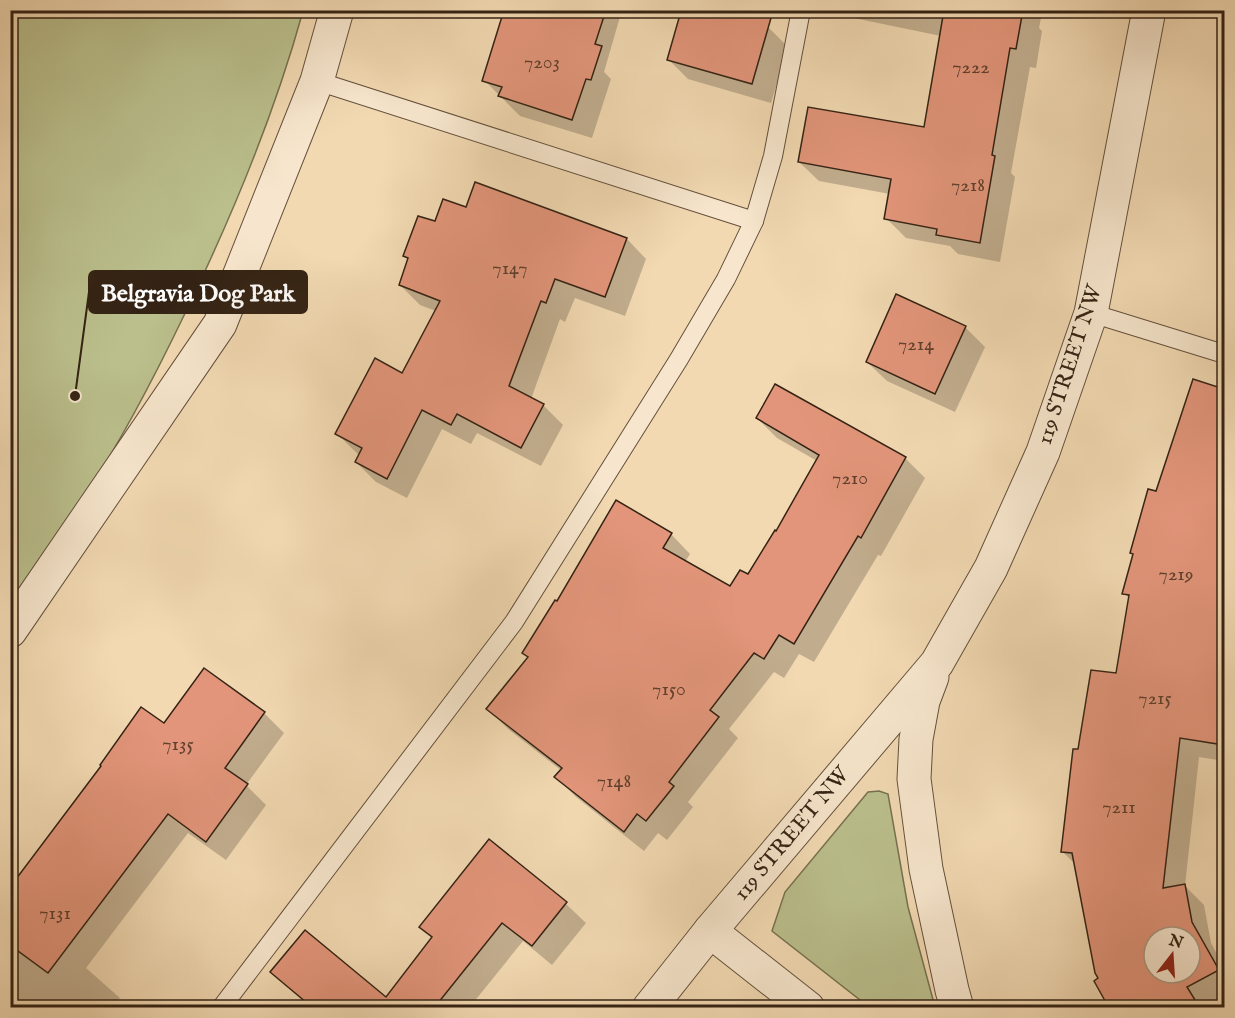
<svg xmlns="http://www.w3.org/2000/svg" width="1235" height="1018" font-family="'IM FELL English',serif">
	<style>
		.green { fill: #babf8c; stroke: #777150; stroke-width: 1.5 }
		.shadow { fill: #0003; fill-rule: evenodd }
		.building { fill: #e2957a; stroke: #342314; stroke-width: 1.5; fill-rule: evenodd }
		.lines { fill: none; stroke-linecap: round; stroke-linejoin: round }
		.service-casing { stroke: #64503c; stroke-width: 20 }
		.minor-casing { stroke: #64503c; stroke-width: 35 }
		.service { stroke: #f7e6cd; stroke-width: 18 }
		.minor { stroke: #f7e6cd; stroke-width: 33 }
		.labels { text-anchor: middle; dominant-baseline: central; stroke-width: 4.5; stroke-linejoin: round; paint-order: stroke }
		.number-label { font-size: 20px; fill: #60402e }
		.street-label { font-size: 22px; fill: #342314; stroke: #f7e6cd }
		.leader { fill: none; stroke: #342314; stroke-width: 2 }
		.callout-dot { fill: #342314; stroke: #f7e6cd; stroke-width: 2 }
		.callout { fill: #342314; stroke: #342314; stroke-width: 2 }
		.callout-label { font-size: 24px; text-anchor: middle; font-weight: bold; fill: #fff }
	</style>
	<rect width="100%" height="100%" fill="#f2d9b2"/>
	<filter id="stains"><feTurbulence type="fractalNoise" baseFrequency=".00333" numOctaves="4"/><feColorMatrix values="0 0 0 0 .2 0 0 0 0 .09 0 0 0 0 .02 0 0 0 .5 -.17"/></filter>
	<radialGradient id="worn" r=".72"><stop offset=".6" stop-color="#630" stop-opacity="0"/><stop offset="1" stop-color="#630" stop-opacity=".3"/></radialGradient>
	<!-- green -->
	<g class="green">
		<path d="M11 11H303C277 105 240 197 198 286 168 350 136 414 99 474 71 521 40 566 11 611Z"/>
		<path d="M879 791 888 794 908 907 935 1007H869L772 931 785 892 868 792Z"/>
	</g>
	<!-- shadow -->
	<g class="shadow">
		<path d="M506 10H622L604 72 611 79 592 138 520 116 484 80Z"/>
		<path d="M682 10H711L768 27 788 47 771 103 688 79 668 59Z"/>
		<path d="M838 10H1034L1041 18 1039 28 1042 31 1036 68 1030 67 1011 173 1015 177 1000 262 958 254 950 246 906 238 886 218 890 194 819 181 799 162 925 129 941 36 844 16Z"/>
		<path d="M467 209 627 239 646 259 625 316 575 298 565 322 560 319 531 399 543 405 563 425 541 466 477 433 471 444 442 429 407 498 376 482 356 462 360 456 337 434 402 375 436 311 420 305 400 285 409 260 405 255 436 223Z"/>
		<path d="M1224 237V263L1220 258Z"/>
		<path d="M965 327 985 347 955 412 887 381 867 362Z"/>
		<path d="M1194 381 1224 391V761L1199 757 1185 886 1204 905 1211 943 1224 967V1008H1111L1075 864 1063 852 1080 751 1117 675 1130 599 1124 593ZM1154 937H1190V973H1154Z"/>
		<path d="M757 418 905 458 925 478 881 556 878 555 814 662 799 654 784 678 774 672 729 729 738 738 688 802 693 807 667 840 658 833 644 851 576 797 556 777 562 771 508 729 488 709 671 534 690 554 685 562 731 589 749 576 777 533 817 461 777 438Z"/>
		<path d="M204 670 264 713 284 733 246 785 266 805 226 860 188 833 86 968 120 998 113 1008H10V924L164 725Z"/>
		<path d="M489 841 566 904 586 923 552 965 523 941 469 1008H311L272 972 386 999 433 939 421 926Z"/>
	</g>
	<!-- building -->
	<g class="building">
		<path d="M504 10H606L595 44 602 46 591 80 586 79 572 120 498 96 502 87 482 81Z"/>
		<path d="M944 10H1023L1016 49 1010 48 992 155 995 156 980 243 936 235 937 229 884 219 891 179 798 162 808 107 924 127Z"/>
		<path d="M681 11H773L752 84 667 60Z"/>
		<path d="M475 182 627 238 605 297 555 279 546 303 541 301 509 386 544 404 521 448 457 414 451 425 422 410 387 479 355 462 362 448 335 434 375 358 402 373 440 301 399 285 408 258 403 256 418 216 435 221 443 199 466 207Z"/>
		<path d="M896 294 966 326 935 394 866 362Z"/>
		<path d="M1193 379 1224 389V745L1180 738 1163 888 1185 884 1192 922 1219 970 1187 987 1200 1008H1109L1094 981 1098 978 1095 973 1072 853 1061 852 1073 749H1078L1091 670 1116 673 1129 595 1122 594 1133 554 1130 553 1148 489 1156 491ZM1154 937H1190V973H1154Z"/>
		<path d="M775 384 906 457 861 538 858 536 794 644 779 635 764 659 754 653 710 710 719 717 669 782 674 786 646 821 637 814 624 832 554 777 562 768 486 709 528 657 522 653 555 600 557 601 616 500 672 533 663 548 730 586 740 570 748 574 775 530 776 531 819 455 756 418Z"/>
		<path d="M204 668 265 712 225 768 248 784 206 842 168 814 48 973 10 945V887L101 766 100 765 141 707 164 723Z"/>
		<path d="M489 839 567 902 532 946 502 923 434 1008H313L270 972 305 930 386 997 432 937 419 927Z"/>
	</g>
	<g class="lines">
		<!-- service casing -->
		<g class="service-casing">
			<g id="service">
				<path d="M317 81 754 221"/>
				<path d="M1091 313 1224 354"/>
				<path d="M221 1008 514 622 679 359 726 279 754 221 773 156 801 10"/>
			</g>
		</g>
		<!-- minor casing -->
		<g class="minor-casing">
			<g id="minor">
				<path d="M10 631 220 324 317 81 337 10"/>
				<path d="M932 677 923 701 916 739 914 779 926 869 952 990 957 1008"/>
				<path d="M710 931 808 1008"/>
				<path d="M649 1008 710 931 937 663 991 568 1043 452 1091 313 1149 10"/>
			</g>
		</g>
		<!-- service -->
		<use href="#service" class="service"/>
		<!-- minor -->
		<use href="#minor" class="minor"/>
	</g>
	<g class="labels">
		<!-- number labels -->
		<g class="number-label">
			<text x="542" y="62">7203</text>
			<text x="971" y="67">7222</text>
			<text x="968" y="185">7218</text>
			<text x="510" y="268">7147</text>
			<text x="916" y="344">7214</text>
			<text x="850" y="478">7210</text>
			<text x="1176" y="574">7219</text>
			<text x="669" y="689">7150</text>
			<text x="1155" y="698">7215</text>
			<text x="178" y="744">7135</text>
			<text x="614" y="781">7148</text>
			<text x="1119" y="807">7211</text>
			<text x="55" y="913">7131</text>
		</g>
		<!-- street labels -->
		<g class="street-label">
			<text transform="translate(1070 365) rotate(-72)">119 STREET NW</text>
			<text transform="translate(792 834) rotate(-50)">119 STREET NW</text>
		</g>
	</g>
	<!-- callouts -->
	<path class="leader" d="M75 396L89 292"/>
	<circle class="callout-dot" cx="75" cy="396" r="6"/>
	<rect class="callout" x="89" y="271" width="218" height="42" rx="6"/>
	<g class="callout-label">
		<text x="198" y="301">Belgravia Dog Park</text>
	</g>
	<!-- margin -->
	<rect width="1235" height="1018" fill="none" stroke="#f2d9b2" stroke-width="36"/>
	<rect x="12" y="12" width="1211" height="994" fill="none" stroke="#342314" stroke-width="3"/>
	<rect x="18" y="18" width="1199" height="982" fill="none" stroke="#342314" stroke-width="1.5"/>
	<!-- north arrow -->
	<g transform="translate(1172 955) rotate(17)"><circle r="28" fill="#f7e6cd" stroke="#a99883" stroke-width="1.5"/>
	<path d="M0-4.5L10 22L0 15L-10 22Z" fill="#8f2418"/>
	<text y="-9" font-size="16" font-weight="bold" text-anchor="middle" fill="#342314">N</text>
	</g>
	<rect width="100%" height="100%" filter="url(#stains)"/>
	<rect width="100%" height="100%" fill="url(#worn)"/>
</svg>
